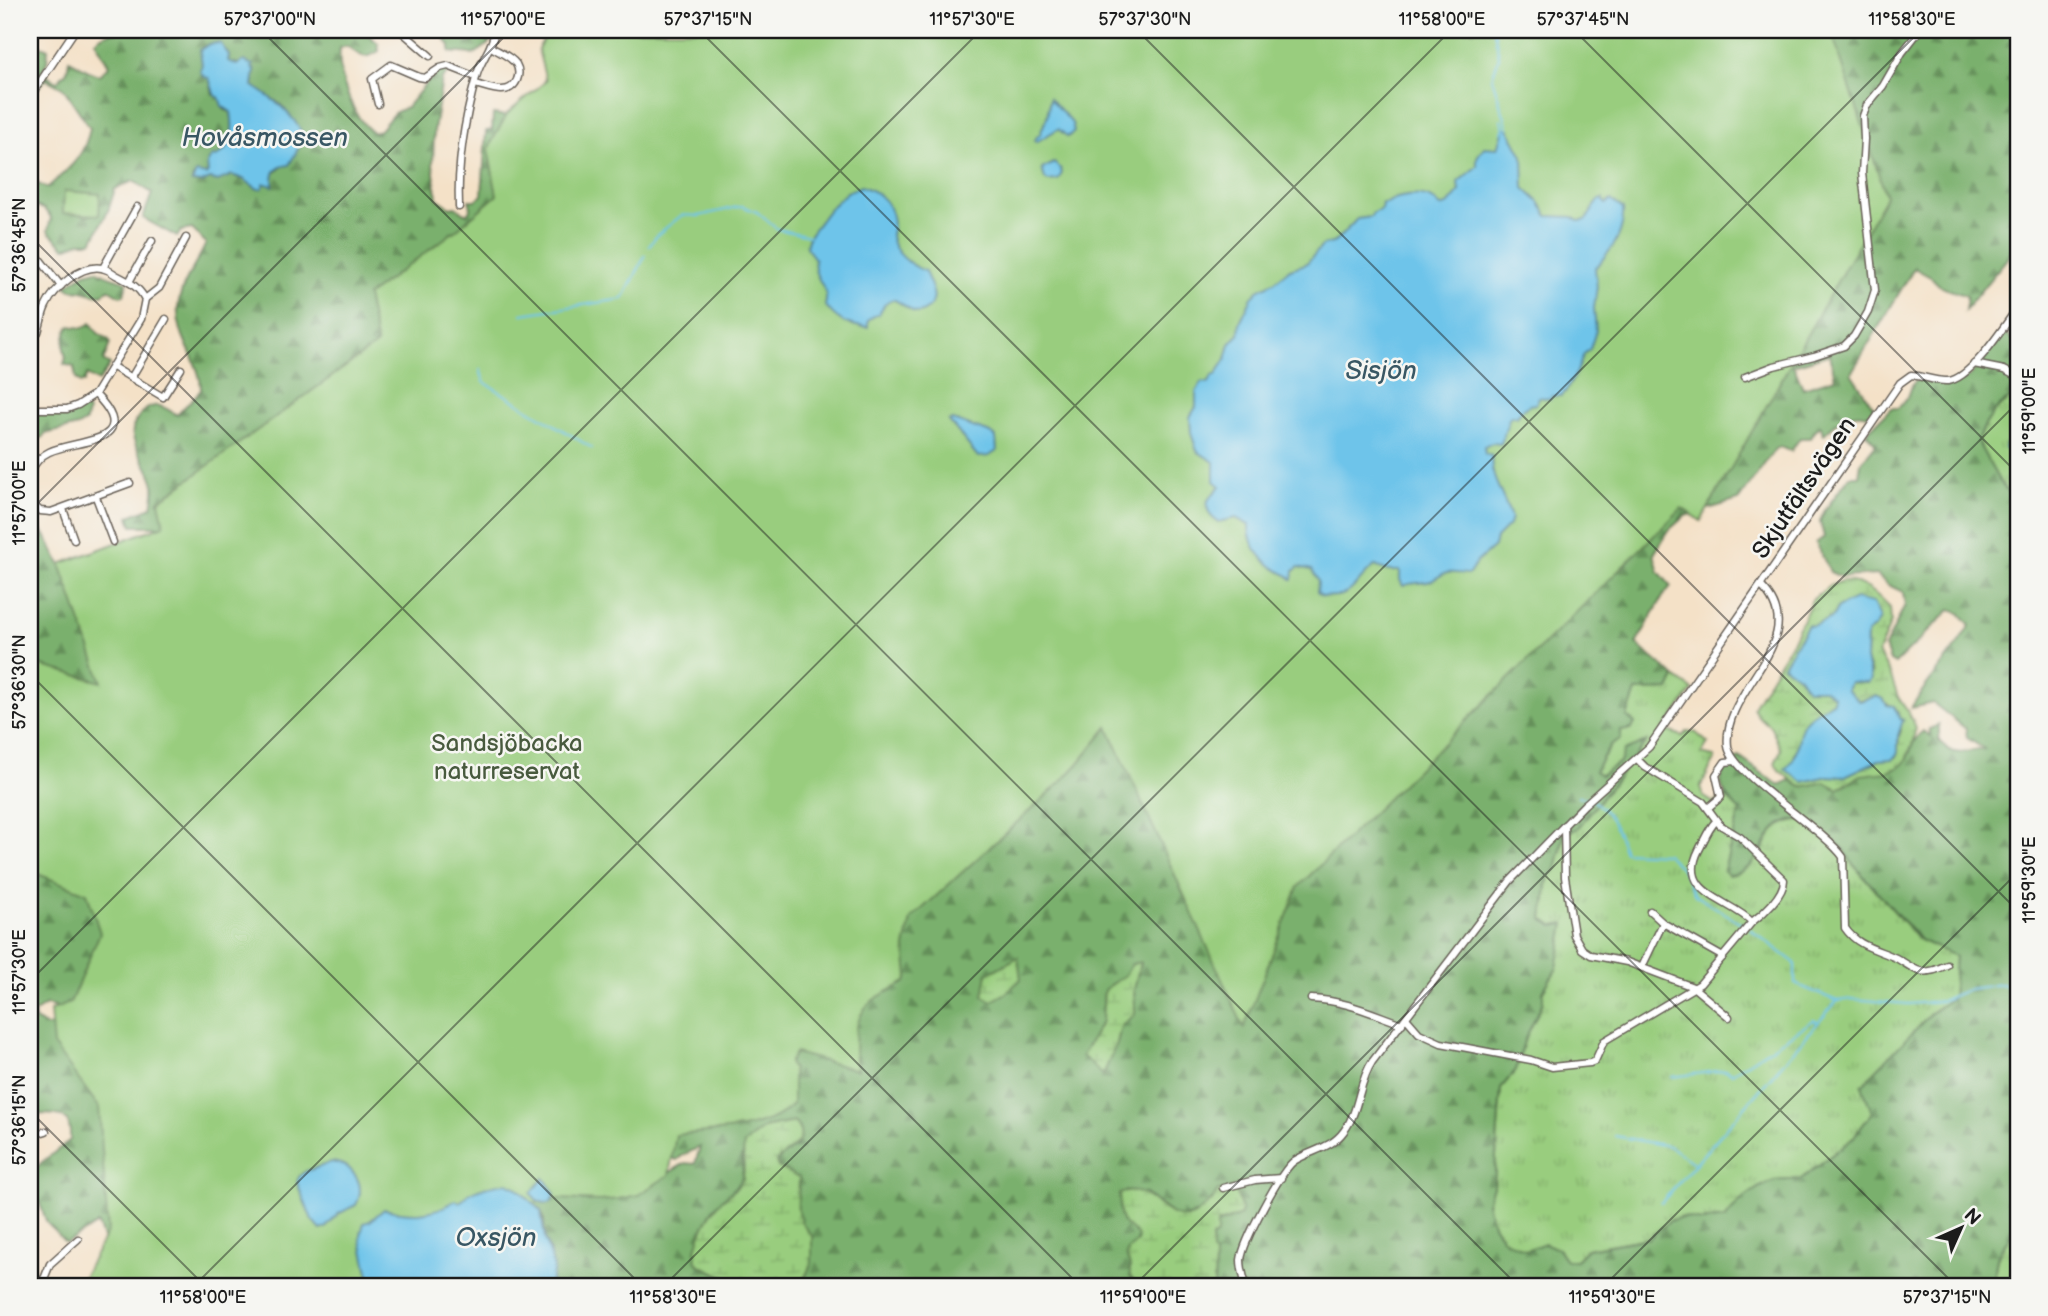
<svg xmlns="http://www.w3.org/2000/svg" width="2048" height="1316" font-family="'Balsamiq Sans',sans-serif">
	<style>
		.grass { fill: url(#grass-tufts); stroke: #5a744d; stroke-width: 2 }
		.forest { fill: url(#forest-firs); stroke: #4b6644; stroke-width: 2; fill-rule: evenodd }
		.wetland { fill: url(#wetland-marsh); stroke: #5a744d; stroke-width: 2; fill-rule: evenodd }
		.green { fill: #99cd7e; stroke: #5a744d; stroke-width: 2 }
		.water { fill: #6ec4ea; stroke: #457083; stroke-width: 2 }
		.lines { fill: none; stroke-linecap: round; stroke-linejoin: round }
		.stream { stroke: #6ec4ea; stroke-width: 2 }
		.minor-casing { stroke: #686158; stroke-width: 9 }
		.major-casing { stroke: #686158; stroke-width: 10 }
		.minor { stroke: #fff; stroke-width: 6 }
		.major { stroke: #fff; stroke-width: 8 }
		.ticks { fill: none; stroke: #1c1c1c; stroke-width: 2; stroke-opacity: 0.45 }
		.labels { text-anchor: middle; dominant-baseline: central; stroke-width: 5; stroke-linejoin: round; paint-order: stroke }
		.street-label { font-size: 24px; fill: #1c1c1c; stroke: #f6f6f2 }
		.park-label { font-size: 24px; fill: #485a3e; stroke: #f6f6f2 }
		.water-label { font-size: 26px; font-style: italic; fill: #395764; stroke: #f6f6f2 }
		.neatline { fill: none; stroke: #1c1c1c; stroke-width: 2.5 }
		.ticks-label { font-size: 18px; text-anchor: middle; fill: #1c1c1c }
	</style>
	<defs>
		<pattern id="grass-tufts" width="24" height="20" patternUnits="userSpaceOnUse" patternTransform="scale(1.75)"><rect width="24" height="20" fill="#99cd7e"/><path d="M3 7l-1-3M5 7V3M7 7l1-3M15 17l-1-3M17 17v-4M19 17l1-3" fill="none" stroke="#83af6c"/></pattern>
		<pattern id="forest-firs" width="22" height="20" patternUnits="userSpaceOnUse" patternTransform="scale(1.75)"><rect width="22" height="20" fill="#7ab06d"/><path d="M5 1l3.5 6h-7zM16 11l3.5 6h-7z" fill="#638e59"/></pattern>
		<pattern id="wetland-marsh" width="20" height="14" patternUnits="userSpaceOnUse" patternTransform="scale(1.75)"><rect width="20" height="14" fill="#99cd7e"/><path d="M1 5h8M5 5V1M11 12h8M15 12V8" fill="none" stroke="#83af6c"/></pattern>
	</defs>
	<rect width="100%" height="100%" fill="#f6f6f2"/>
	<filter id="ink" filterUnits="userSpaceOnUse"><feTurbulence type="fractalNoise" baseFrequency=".0143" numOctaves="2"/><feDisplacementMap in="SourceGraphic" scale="14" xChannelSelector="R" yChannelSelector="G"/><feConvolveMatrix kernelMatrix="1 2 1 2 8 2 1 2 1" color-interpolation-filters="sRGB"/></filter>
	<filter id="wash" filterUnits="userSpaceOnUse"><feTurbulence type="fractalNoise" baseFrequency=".00686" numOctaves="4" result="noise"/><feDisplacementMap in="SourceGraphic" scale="28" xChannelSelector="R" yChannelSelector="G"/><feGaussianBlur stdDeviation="1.57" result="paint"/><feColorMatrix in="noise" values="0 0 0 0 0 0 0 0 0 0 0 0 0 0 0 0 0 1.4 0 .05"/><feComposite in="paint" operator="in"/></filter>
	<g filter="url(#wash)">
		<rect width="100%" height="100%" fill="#f4e1c7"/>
		<!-- grass -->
		<g class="grass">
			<path d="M2018 395V507L1998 479 1977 441C1986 421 1997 403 2018 395Z"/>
			<path d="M1675 677 1693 690 1664 730 1683 736 1688 731 1695 732 1708 743 1701 754 1714 757 1715 760 1700 787 1703 796 1714 803 1724 795 1740 811 1724 870 1760 856C1771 831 1776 822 1804 819L1844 849 1851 862 1919 940 1955 956 1953 998 1930 1013 1872 1113 1852 1139 1801 1179 1774 1181 1741 1200 1725 1218 1702 1221 1682 1217 1670 1221 1649 1238 1587 1249 1576 1260H1566L1558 1249 1526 1250 1504 1240 1493 1225 1487 1203 1494 1184 1501 1088 1516 1070 1524 1041 1543 1002V991L1557 968 1553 926 1543 919 1548 878 1564 835 1620 762 1600 775 1594 771 1621 731 1636 691 1669 690Z"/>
			<path d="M2018 1229V1286H1994C1995 1256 1997 1251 2018 1229Z"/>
		</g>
		<!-- forest -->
		<g class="forest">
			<path d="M140 30H362L378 43 379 51C364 61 360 56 347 46L340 48C337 73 352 119 374 133L380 130 394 113 407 107 434 74 440 70 450 68 448 73 442 79 434 131 433 164 437 198 450 207 454 206 467 214 471 207 469 200H476L482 195 486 131 492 130 493 114 506 116 544 87 546 67 1039 30 104 1241 98 1224 66 1243 47 1223 37 1196 30 1198V1177L41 1163 70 1140C72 1107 52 1116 30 1114V507L60 564 162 526H132L129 516 152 507C153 500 155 492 154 485 150 460 115 435 144 411 157 401 164 407 177 415L201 390C201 361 175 336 178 307 180 284 198 263 206 243L192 229 181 231 177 237 143 218 152 193 133 181 115 189 108 211 92 242H80L65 248 48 231 51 217 44 209 30 204V180L47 188C69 168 84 159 90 128L64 89 46 79 33 94V85L30 84V54L34 43 48 49 47 62 42 71 57 82 67 71 69 60C79 64 90 74 100 75L109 66 95 41C108 28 125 34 140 30ZM217 43 229 55 228 61 230 63 252 65V68L255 70 253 86C261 92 269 97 277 102 290 110 295 130 301 143L292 158 273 174 270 183H263L258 189 243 179 232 175 209 179 202 183 192 182 193 177 206 175C217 147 239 150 231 112L225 110 219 97 213 94 209 77 200 71 202 65V48ZM46 1005 59 1008 54 1025 46 1026 35 1020 34 1013Z"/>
			<path d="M439 30H459L462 39 468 43 475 41 483 30H492C493 45 484 47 473 55 465 52 458 54 450 52V46Z"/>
			<path d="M1770 30H2018V245L1965 310 1967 296 1941 287 1932 278 1914 268 1851 373 1874 408 1868 415C1845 410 1839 421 1823 435L1821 426 1815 430 1810 438H1800L1791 451 1780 447 1775 449 1739 500 1685 516 1669 530 1654 554 1659 572 1671 586 1664 595 1636 644 1675 677 1669 690 1636 691 1627 717 1635 723 1632 729 1621 731V739L1610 745 1595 771 1601 775 1620 762 1624 751 1646 742 1578 828 1564 835 1556 869 1548 878 1543 919 1553 926 1565 924 1557 968 1543 991V1002L1524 1041 1516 1070 1501 1088 1494 1184 1487 1203 1493 1225 1504 1240 1526 1250 1545 1243 1558 1249 1566 1260H1576L1587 1249 1649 1238 1670 1221 1683 1217 1702 1221 1725 1218 1741 1200 1758 1188 1774 1181 1801 1179 1852 1139 1872 1113 1862 1085 1931 1013 1952 998 1955 956 1920 940 1851 862 1844 849 1804 819C1799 820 1792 819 1788 821 1760 830 1765 872 1728 875L1724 870 1740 811C1719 790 1711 777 1739 757L1779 785 1790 780 1801 787 1825 782 1834 788C1846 787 1852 778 1863 774 1877 769 1890 776 1904 762 1913 753 1909 742 1923 731L1931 736 1929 729 1939 725V741C1956 759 1962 751 1984 749L1967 738 1966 729 1933 703 1911 708C1928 679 1953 655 1970 625L1960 613 1950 610 1895 664 1890 661 1885 647 1905 605 1903 592 1888 585 1877 575 1841 577 1830 572 1816 543 1824 537 1820 521 1825 510 1850 476H1859L1861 463 1876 444 1866 433 1891 408H1898L1908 397 1913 383 1918 379 1948 385 1970 376 2004 331 2015 343 2018 339V395C1997 403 1986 421 1977 441L1998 479 2018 507V1229C1997 1251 1995 1256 1994 1286H1214L1215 1255 1212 1252V1238L1217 1234V1224L1236 1217 1215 1197 1199 1213 1180 1218 1172 1214 1146 1194 1126 1191C1118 1218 1120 1216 1138 1236L1137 1242C1122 1258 1131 1257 1130 1275L1138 1286H801L812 1262 808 1231C794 1221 795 1200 799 1185L778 1167 776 1162C791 1144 800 1155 799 1128L794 1122 764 1128 742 1156C742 1163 744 1172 742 1178 737 1190 724 1196 716 1206 706 1219 694 1246 696 1262L701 1266 744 1286H550V1252L545 1239 544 1219 541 1211 516 1187ZM1830 354 1835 378 1803 388 1793 365ZM1140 963 1134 990 1135 1014 1121 1026 1117 1043 1082 1056 1102 1021 1104 990 1125 975 1132 964ZM700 1147 695 1164 685 1163 667 1174 574 1199 671 1158 677 1160 683 1155Z"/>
			<path d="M97 270C106 277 117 278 127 282L124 295 120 296 108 289 102 295C90 295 82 289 71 290L66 286 85 273Z"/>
			<path d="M91 323 98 333 109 340 110 344 103 361 110 365 98 382 87 375 84 382 80 383 76 379 74 367 64 364 66 357C62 349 64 333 70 326L83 328Z"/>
			<path d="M85 406 88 412 86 421 78 426 45 434 42 438 30 435V413H67Z"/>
		</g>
		<!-- wetland -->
		<g class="wetland">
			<path d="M1841 581C1862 580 1876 593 1890 608L1891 622 1878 653 1890 674 1898 697 1913 720 1915 731 1912 745 1905 762 1898 768 1887 772 1861 775 1838 789 1825 782 1801 787 1779 770 1775 763 1781 750 1771 727 1758 716 1753 707 1794 638 1812 600 1830 586ZM1858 600C1870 604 1875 604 1880 618L1875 627 1867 633 1866 660 1871 673 1868 683 1850 682 1847 690C1858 706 1860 699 1876 696 1883 700 1887 705 1895 707L1898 714 1901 731C1896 739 1901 749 1895 758L1879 760 1847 775 1829 776 1806 781 1790 771 1805 721 1833 701 1834 696 1824 689 1807 688 1798 676 1783 665 1808 625 1812 626 1832 618 1837 608Z"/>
			<path d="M1018 957 1021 979 1006 993 992 1001 983 996 987 974Z"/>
			<path d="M1140 962 1134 990 1135 1014 1121 1026 1117 1043 1103 1075 1082 1056 1102 1021 1104 990 1125 975 1132 964Z"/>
			<path d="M794 1122C813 1143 786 1149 776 1162L778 1167 799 1178C799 1207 791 1212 812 1236V1262L801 1286H744L702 1266 696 1262C693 1246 706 1219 717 1206 724 1196 739 1190 743 1177 745 1167 742 1154 744 1144L764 1128Z"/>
			<path d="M1235 1187 1241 1208V1215L1217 1224V1234L1212 1238V1252L1215 1255 1214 1286H1138L1130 1276V1266L1126 1255 1128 1250 1137 1242 1138 1236C1134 1232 1128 1228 1124 1223 1117 1215 1121 1203 1119 1194 1151 1181 1162 1222 1190 1217 1200 1215 1203 1205 1212 1201L1218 1191Z"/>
		</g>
		<!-- green -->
		<g class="green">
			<path d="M549 30H1831L1886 196 1701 521 1682 508 1298 887 1244 1028 1108 727 1078 764 1058 785 911 919 905 947 908 977 906 982C895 988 882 994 872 1001 852 1017 854 1048 857 1070L795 1053 789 1063 793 1070V1104C765 1133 714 1130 676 1135L669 1175 638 1195 618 1199 600 1201 540 1198 464 1286H78L108 1231 99 1107 53 1045 50 1011 70 1003 100 933 87 893 30 871V666L31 663 102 682 60 564 164 525 159 501 377 344 367 296 456 230 497 195 488 149 507 114 546 81 538 49Z"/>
			<path d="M64 191 100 194 99 215 63 213Z"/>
		</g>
		<!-- water -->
		<g class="water">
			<path d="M220 43 229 55 228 61 237 65 244 61 253 65 252 68 255 70 253 86C272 98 293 113 303 135V140L289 165C272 167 273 175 273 186L263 183V188L258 189 243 179 232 175 218 181 210 179 202 183 192 182 196 173 206 175 208 172 207 164 212 156 216 157C233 148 234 129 231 112L222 106 219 97 215 96 209 78 204 77 200 71 202 65 200 50 209 44Z"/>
			<path d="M1050 98 1072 123 1074 131 1068 137 1058 129 1036 142 1034 140 1040 134 1047 117Z"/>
			<path d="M1504 128H1508L1523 156 1524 188 1539 202 1548 216 1573 217 1578 221 1586 220 1599 200 1603 199 1606 204 1611 200 1623 209C1624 227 1619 241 1606 255 1601 260 1601 264 1595 268L1597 287 1594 308 1596 331 1590 349 1584 354 1577 372 1566 391 1561 396H1552L1550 399 1539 397 1536 404C1527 404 1521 410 1517 417L1511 416 1509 419 1501 444 1492 443 1484 447 1485 454 1492 456C1488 475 1506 499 1511 518L1509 525 1496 538 1494 547 1477 562 1469 574C1462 574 1454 572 1447 573 1441 574 1436 579 1431 581 1421 584 1411 582 1403 586L1400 580V571H1388L1375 566C1353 582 1355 600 1322 596L1317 592 1318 581 1312 570 1298 567 1294 571 1293 580H1291L1289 576C1268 567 1248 549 1249 525L1236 518 1218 522C1209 516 1206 510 1208 500L1220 486 1214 481V462L1197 451 1191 433 1190 417 1196 407V392L1202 382 1209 383 1212 376 1216 375 1226 359 1230 344 1239 334 1240 322 1251 299 1258 290 1274 282 1290 269 1306 264 1322 246 1335 242 1357 219 1371 217 1372 214 1381 209 1382 203H1387C1397 195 1421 193 1432 199 1436 201 1437 205 1441 207L1449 204 1459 192 1458 182 1477 166V157L1484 147 1498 148Z"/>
			<path d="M1054 163 1060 168 1062 173 1058 180 1048 181 1045 179 1042 169Z"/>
			<path d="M861 186C880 192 893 205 893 226 892 230 891 232 891 236 893 252 911 266 925 271 929 285 943 300 924 311 921 313 918 314 914 312 899 305 892 287 879 314L872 317 868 321V327C849 327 837 321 825 305 831 286 811 279 815 259L806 247 809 236 829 209 847 192Z"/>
			<path d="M952 420 991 433 996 437 997 451 989 456 978 457 949 421Z"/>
			<path d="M2018 434V473L2014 468 2015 457 2004 448 2011 437Z"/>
			<path d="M1855 599 1873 603 1880 618 1875 627 1867 633 1866 660 1871 680 1868 683 1850 682 1847 690 1860 701 1876 696 1883 699 1887 705 1894 706 1899 718 1903 720 1898 736V753L1893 759 1879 760 1843 777 1828 776 1803 782 1785 769C1803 754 1794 736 1805 721 1812 712 1824 708 1833 701L1834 696 1824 689H1807L1799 677 1783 665 1808 625 1812 626 1832 618 1837 608Z"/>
			<path d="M331 1162C353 1164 367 1184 356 1205L338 1214 326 1228 321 1230 312 1220 297 1183C299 1168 320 1169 331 1162Z"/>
			<path d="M544 1178 555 1194 551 1202C543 1205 535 1200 531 1193Z"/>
			<path d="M507 1183 516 1187 541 1211 545 1239 554 1268 550 1286H373C369 1280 363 1250 361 1240 360 1235 362 1229 364 1223L370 1221 384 1209C411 1215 432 1216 456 1200L459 1202C462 1201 465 1198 467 1195 476 1188 495 1184 507 1183Z"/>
		</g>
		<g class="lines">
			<!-- stream -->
			<g class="stream">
				<path d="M1494 30 1499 57 1492 78 1508 128"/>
				<path d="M1501 120 1504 127 1502 132"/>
				<path d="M649 246 657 235 682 215 699 216 742 206 757 212 777 229 809 236"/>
				<path d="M522 314 623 299 645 256"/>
				<path d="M480 369 484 382 592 448"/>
				<path d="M1579 796 1587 799"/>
				<path d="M1593 801C1612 812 1617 832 1625 852L1666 854 1683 870 1695 895 1744 925"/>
				<path d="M1750 929 1795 963V984L1837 1001"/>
				<path d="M1672 1077 1725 1070 1732 1073 1814 1020 1817 1022"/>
				<path d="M1615 1136 1669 1146 1695 1164"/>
				<path d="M1661 1203 1837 1001 1853 999 1908 1004 1941 1001 1969 989 2001 984 2018 988"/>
			</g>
		</g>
	</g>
	<g filter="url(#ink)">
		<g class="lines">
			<!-- minor casing -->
			<g class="minor-casing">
				<g id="minor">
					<path d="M400 30 430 56"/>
					<path d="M475 84C488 87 509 98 517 80 519 75 519 69 516 64 510 56 499 52 491 47"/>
					<path d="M30 93 36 88 75 30"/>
					<path d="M378 104 372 79 391 65 419 77 425 78 440 68 448 66 476 77"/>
					<path d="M459 207C457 162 465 117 477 74 482 58 493 47 495 30"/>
					<path d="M30 247 61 286"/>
					<path d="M103 268 137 207"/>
					<path d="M129 282 152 241"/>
					<path d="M145 299 159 288 186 238"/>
					<path d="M1974 364 2004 370 2018 377"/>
					<path d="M113 367 163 397 181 369"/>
					<path d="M1745 377 1774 366 1814 356 1844 346 1854 336 1868 312 1875 290 1862 173 1864 139 1863 116 1867 105 1883 86 1902 53 1920 30"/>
					<path d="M131 378 166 319"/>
					<path d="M30 409H67L78 405 95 394 141 319 145 299C138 286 128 281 116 275 112 272 106 269 102 268 81 264 54 288 46 306 42 314 41 323 38 332"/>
					<path d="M30 472C35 463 40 456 49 452 76 439 145 444 95 394"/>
					<path d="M96 497 113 542"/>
					<path d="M30 502 40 511 51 512 130 483"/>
					<path d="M63 509 74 540"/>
					<path d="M1761 586C1815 640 1721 688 1728 746 1731 774 1824 829 1843 857L1845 928C1858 947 1877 949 1896 958 1904 962 1912 969 1920 971 1930 973 1938 969 1947 965"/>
					<path d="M1638 760 1645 767 1703 802 1720 825 1740 837 1784 880C1784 895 1763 914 1752 922 1729 899 1677 893 1699 850 1704 841 1708 829 1716 821"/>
					<path d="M1709 807 1721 797 1716 775 1725 762 1735 761"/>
					<path d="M1564 825 1565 877 1574 935 1582 949 1591 955 1627 962 1693 987 1729 1017"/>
					<path d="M1650 911 1663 923 1723 957"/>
					<path d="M1642 967 1663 923"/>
					<path d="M1311 999C1347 1001 1368 1012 1402 1024"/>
					<path d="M1406 1018 1419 1033 1441 1043 1531 1060 1552 1067 1590 1063 1595 1061 1604 1041 1700 984 1752 922"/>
					<path d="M30 1136 46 1131"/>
					<path d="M1223 1188 1255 1180 1281 1178"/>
					<path d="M30 1276 40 1281 44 1279 50 1264 78 1239"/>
					<path d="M1246 1286C1244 1278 1241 1269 1241 1260 1243 1242 1280 1172 1294 1161 1311 1150 1331 1149 1344 1131 1360 1110 1358 1083 1372 1062L1510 881 1584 805 1649 747 1900 383 1911 375C1923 376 1936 382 1948 381 1971 379 2005 325 2018 307"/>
				</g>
			</g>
			<!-- major casing -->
			<g class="major-casing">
				<path id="major" d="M30 38 33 30"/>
			</g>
			<!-- minor -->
			<use href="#minor" class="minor"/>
			<!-- major -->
			<use href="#major" class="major"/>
		</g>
	</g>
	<!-- ticks -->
	<path class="ticks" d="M261 30 1518 1286M699 30 1956 1286M1137 30 2018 911M1574 30 2018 474M2012 30 2018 36M30 42 42 30M30 236 1080 1286M30 511 511 30M30 674 642 1286M30 981 981 30M30 1111 205 1286M194 1286 1451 30M664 1286 1921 30M1134 1286 2018 402M1604 1286 2018 872"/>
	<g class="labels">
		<!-- street labels -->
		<g class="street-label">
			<text transform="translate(1804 488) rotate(-56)">Skjutfältsvägen</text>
		</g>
		<!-- park labels -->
		<g class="park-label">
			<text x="507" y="743">Sandsjöbacka<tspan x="507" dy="28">naturreservat</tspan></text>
		</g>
		<!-- water labels -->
		<g class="water-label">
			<text x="265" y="138">Hovåsmossen</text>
			<text x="1381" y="371">Sisjön</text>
			<text x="496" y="1238">Oxsjön</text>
		</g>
	</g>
	<!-- margin -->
	<rect width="2048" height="1316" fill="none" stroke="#f6f6f2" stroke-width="77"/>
	<!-- north arrow -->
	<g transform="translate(1961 1228) rotate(45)" stroke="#f6f6f2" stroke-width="5" paint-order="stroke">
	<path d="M0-5L12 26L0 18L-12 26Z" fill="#1c1c1c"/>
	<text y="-10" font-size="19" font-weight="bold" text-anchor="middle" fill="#1c1c1c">N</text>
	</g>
	<rect x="38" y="38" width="1972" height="1240" class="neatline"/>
	<g class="ticks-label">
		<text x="270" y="25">57°37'00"N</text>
		<text x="503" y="25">11°57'00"E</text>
		<text x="708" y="25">57°37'15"N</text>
		<text x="972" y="25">11°57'30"E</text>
		<text x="1145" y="25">57°37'30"N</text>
		<text x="1442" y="25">11°58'00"E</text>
		<text x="1583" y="25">57°37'45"N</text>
		<text x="1912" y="25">11°58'30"E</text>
		<text transform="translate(19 245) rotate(-90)" y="6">57°36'45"N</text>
		<text transform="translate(2029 411) rotate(-90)" y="6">11°59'00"E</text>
		<text transform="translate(19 503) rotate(-90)" y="6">11°57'00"E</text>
		<text transform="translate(19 682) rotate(-90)" y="6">57°36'30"N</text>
		<text transform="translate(2029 880) rotate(-90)" y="6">11°59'30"E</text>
		<text transform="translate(19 972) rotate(-90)" y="6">11°57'30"E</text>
		<text transform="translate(19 1120) rotate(-90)" y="6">57°36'15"N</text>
		<text x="203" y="1303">11°58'00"E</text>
		<text x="673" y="1303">11°58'30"E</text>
		<text x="1143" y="1303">11°59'00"E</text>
		<text x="1612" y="1303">11°59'30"E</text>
		<text x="1947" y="1303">57°37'15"N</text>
	</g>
</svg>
